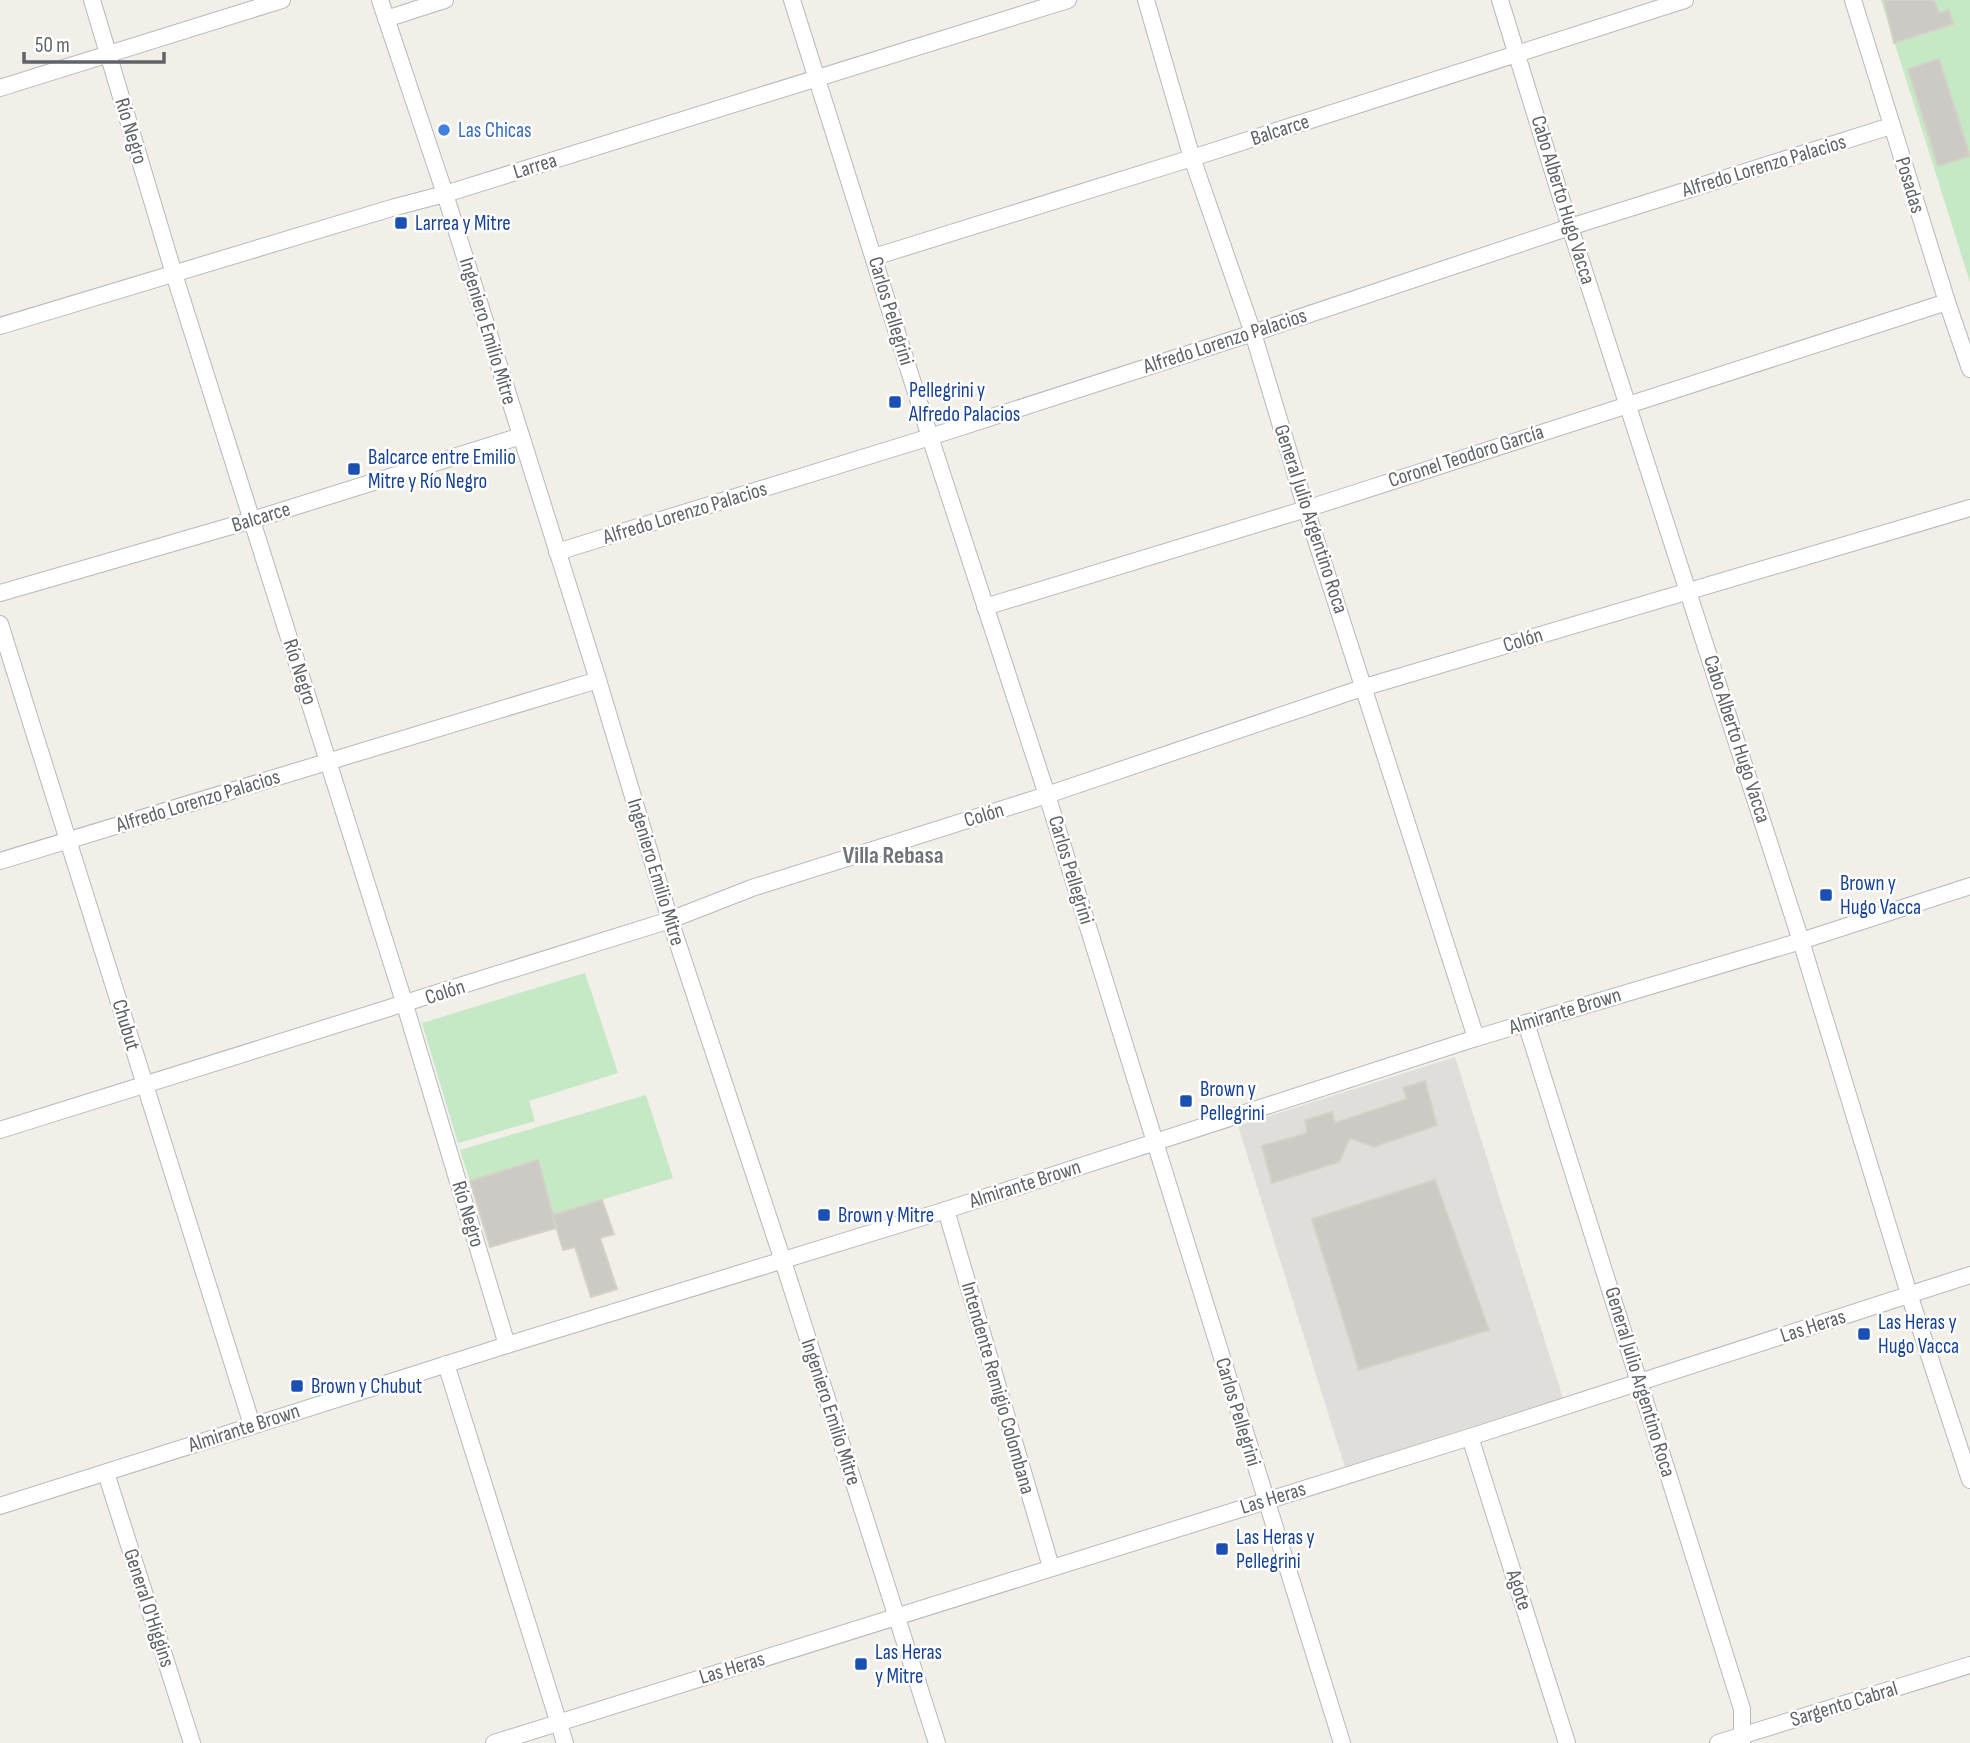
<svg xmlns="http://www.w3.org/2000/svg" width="1970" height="1743" font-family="'Sofia Sans Condensed',sans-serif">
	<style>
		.industrial { fill: #e0deda }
		.green { fill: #c5e8c5 }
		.building { fill: #cccac5; stroke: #d6d1c6; stroke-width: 2 }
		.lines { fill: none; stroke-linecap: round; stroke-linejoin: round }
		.minor-casing { stroke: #b5b8bc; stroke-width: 18 }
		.minor { stroke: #fff; stroke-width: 16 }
		.shop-dot { fill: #3f7fe0; stroke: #fff; stroke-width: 2.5 }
		.transit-dot { fill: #1a4fb4; stroke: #fff; stroke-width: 2.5 }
		.labels { text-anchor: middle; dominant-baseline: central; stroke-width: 5; stroke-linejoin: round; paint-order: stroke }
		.shop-label { font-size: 21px; fill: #366cbe; stroke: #fff; text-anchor: start }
		.street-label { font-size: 21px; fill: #5f6368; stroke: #fff }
		.transit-label { font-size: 21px; fill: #164399; stroke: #fff; text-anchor: start }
		.quarter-label { font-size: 24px; font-weight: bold; fill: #70757a; stroke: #fff }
	</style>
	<rect width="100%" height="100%" fill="#f1efe8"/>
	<!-- industrial -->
	<path class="industrial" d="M1455 1057 1563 1398 1345 1467 1238 1126Z"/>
	<!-- green -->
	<g class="green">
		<path d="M1881 0H1970V282Z"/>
		<path d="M585 973 618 1073 529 1101 535 1121 458 1143 422 1023Z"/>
		<path d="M646 1095 673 1178 553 1215 538 1161 470 1181 460 1150Z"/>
	</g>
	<!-- building -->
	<g class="building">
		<path d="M1884 0H1934L1939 13 1949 10 1953 24 1894 43Z"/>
		<path d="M1939 59 1970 156 1938 166 1908 69Z"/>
		<path d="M1425 1081 1437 1125 1374 1147 1350 1138 1339 1162 1272 1183 1262 1146 1307 1133 1305 1120 1332 1112 1335 1123 1407 1099 1403 1088Z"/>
		<path d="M538 1160 553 1215 602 1200 614 1234 600 1238 617 1289 591 1297 575 1247 563 1250 553 1216 556 1228 490 1247 470 1181Z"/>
		<path d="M1435 1180 1489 1330 1359 1370 1312 1219Z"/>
	</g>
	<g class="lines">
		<!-- minor casing -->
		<g class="minor-casing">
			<g id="minor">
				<path d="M92 0 174 274 405 1005 507 1345"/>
				<path d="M380 0 445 194 598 680 670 920 783 1261 937 1743"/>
				<path d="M792 0 930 437 1047 795 1342 1743"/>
				<path d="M1146 0 1192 158 1253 333 1306 509 1476 1038"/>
				<path d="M1500 0 1570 227 1801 941 1909 1294 1970 1480"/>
				<path d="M1853 0 1947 302 1970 369"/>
				<path d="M386 19 445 0"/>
				<path d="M0 88 282 0"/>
				<path d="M874 257 1192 158 1685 0"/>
				<path d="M0 326 395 207 445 194 1068 0"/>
				<path d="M557 552 930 437 1253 333 1570 227 1891 126"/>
				<path d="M0 593 252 520 521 436"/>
				<path d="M985 607 1306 509 1947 302"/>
				<path d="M0 624 252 1425"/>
				<path d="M0 861 598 680"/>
				<path d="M1526 1023 1742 1709V1743"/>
				<path d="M0 1130 670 920 752 888 1047 795 1365 687 1970 508"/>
				<path d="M946 1210 1051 1567"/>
				<path d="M446 1364 565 1743"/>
				<path d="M1470 1437 1567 1743"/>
				<path d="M106 1473 192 1743"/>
				<path d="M0 1506 507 1345 946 1210 1476 1038 1801 941 1970 886"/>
				<path d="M494 1743 1470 1437 1970 1275"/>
				<path d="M1718 1743 1970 1665"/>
			</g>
		</g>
		<!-- minor -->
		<use href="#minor" class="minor"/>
	</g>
	<!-- markers -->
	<circle class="shop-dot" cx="444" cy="130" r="7"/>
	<g class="transit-dot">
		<rect x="394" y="216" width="14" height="14" rx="3.5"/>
		<rect x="888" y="395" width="14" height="14" rx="3.5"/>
		<rect x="347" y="462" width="14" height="14" rx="3.5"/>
		<rect x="1819" y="888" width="14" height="14" rx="3.5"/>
		<rect x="1179" y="1094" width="14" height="14" rx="3.5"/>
		<rect x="817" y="1208" width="14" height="14" rx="3.5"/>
		<rect x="1857" y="1327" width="14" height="14" rx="3.5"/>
		<rect x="290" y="1379" width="14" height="14" rx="3.5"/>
		<rect x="1215" y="1542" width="14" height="14" rx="3.5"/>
		<rect x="854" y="1657" width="14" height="14" rx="3.5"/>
	</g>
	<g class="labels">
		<!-- shop labels -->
		<g class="shop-label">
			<text x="458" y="130">Las Chicas</text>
		</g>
		<!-- street labels -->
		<g class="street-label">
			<text transform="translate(1280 130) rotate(-18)">Balcarce</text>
			<text transform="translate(131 131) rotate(73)">Río Negro</text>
			<text transform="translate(535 166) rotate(-17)">Larrea</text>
			<text transform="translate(1764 166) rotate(-17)">Alfredo Lorenzo Palacios</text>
			<text transform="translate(1910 185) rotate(73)">Posadas</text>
			<text transform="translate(1563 200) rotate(73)">Cabo Alberto Hugo Vacca</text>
			<text transform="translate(891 311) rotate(73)">Carlos Pellegrini</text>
			<text transform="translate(488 331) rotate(73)">Ingeniero Emilio Mitre</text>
			<text transform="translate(1225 341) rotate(-18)">Alfredo Lorenzo Palacios</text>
			<text transform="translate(1466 456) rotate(-18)">Coronel Teodoro García</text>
			<text transform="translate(685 513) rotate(-17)">Alfredo Lorenzo Palacios</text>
			<text transform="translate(261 517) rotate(-17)">Balcarce</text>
			<text transform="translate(1311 519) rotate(72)">General Julio Argentino Roca</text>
			<text transform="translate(1523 640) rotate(-17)">Colón</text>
			<text transform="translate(300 672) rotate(72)">Río Negro</text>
			<text transform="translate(1737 739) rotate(72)">Cabo Alberto Hugo Vacca</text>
			<text transform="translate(198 801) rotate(-17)">Alfredo Lorenzo Palacios</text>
			<text transform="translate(984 815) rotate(-17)">Colón</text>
			<text transform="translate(1071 870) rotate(73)">Carlos Pellegrini</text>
			<text transform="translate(656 872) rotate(73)">Ingeniero Emilio Mitre</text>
			<text transform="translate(445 992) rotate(-18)">Colón</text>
			<text transform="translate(1565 1011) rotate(-17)">Almirante Brown</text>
			<text transform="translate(126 1025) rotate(73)">Chubut</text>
			<text transform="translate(1025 1184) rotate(-18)">Almirante Brown</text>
			<text transform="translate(468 1214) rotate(73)">Río Negro</text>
			<text transform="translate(1813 1326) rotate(-18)">Las Heras</text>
			<text transform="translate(1640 1382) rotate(73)">General Julio Argentino Roca</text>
			<text transform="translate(998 1388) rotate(74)">Intendente Remigio Colombana</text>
			<text transform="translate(831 1412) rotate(72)">Ingeniero Emilio Mitre</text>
			<text transform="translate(1238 1412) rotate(73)">Carlos Pellegrini</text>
			<text transform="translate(244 1428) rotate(-18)">Almirante Brown</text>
			<text transform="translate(1273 1498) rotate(-17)">Las Heras</text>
			<text transform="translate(1519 1590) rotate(72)">Agote</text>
			<text transform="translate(149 1608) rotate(72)">General O'Higgins</text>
			<text transform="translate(732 1668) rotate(-17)">Las Heras</text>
			<text transform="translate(1844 1704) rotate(-17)">Sargento Cabral</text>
		</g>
		<!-- transit labels -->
		<g class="transit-label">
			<text x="415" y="223">Larrea y Mitre</text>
			<text x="909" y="390">Pellegrini y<tspan x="909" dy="24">Alfredo Palacios</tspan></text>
			<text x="368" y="457">Balcarce entre Emilio<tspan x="368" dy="24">Mitre y Río Negro</tspan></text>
			<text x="1840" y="883">Brown y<tspan x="1840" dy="24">Hugo Vacca</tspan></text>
			<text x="1200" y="1089">Brown y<tspan x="1200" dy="24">Pellegrini</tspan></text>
			<text x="838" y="1215">Brown y Mitre</text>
			<text x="1878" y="1322">Las Heras y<tspan x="1878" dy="24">Hugo Vacca</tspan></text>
			<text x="311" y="1386">Brown y Chubut</text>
			<text x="1236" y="1537">Las Heras y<tspan x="1236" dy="24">Pellegrini</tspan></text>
			<text x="875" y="1652">Las Heras<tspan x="875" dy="24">y Mitre</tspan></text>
		</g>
		<!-- quarter labels -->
		<g class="quarter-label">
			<text x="893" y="855">Villa Rebasa</text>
		</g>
	</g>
	<!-- scale -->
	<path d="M24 52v10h140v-10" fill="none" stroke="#5f6368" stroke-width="3.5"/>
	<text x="35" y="52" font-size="21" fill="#5f6368" stroke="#ffffff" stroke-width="5" paint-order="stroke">50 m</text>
</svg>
